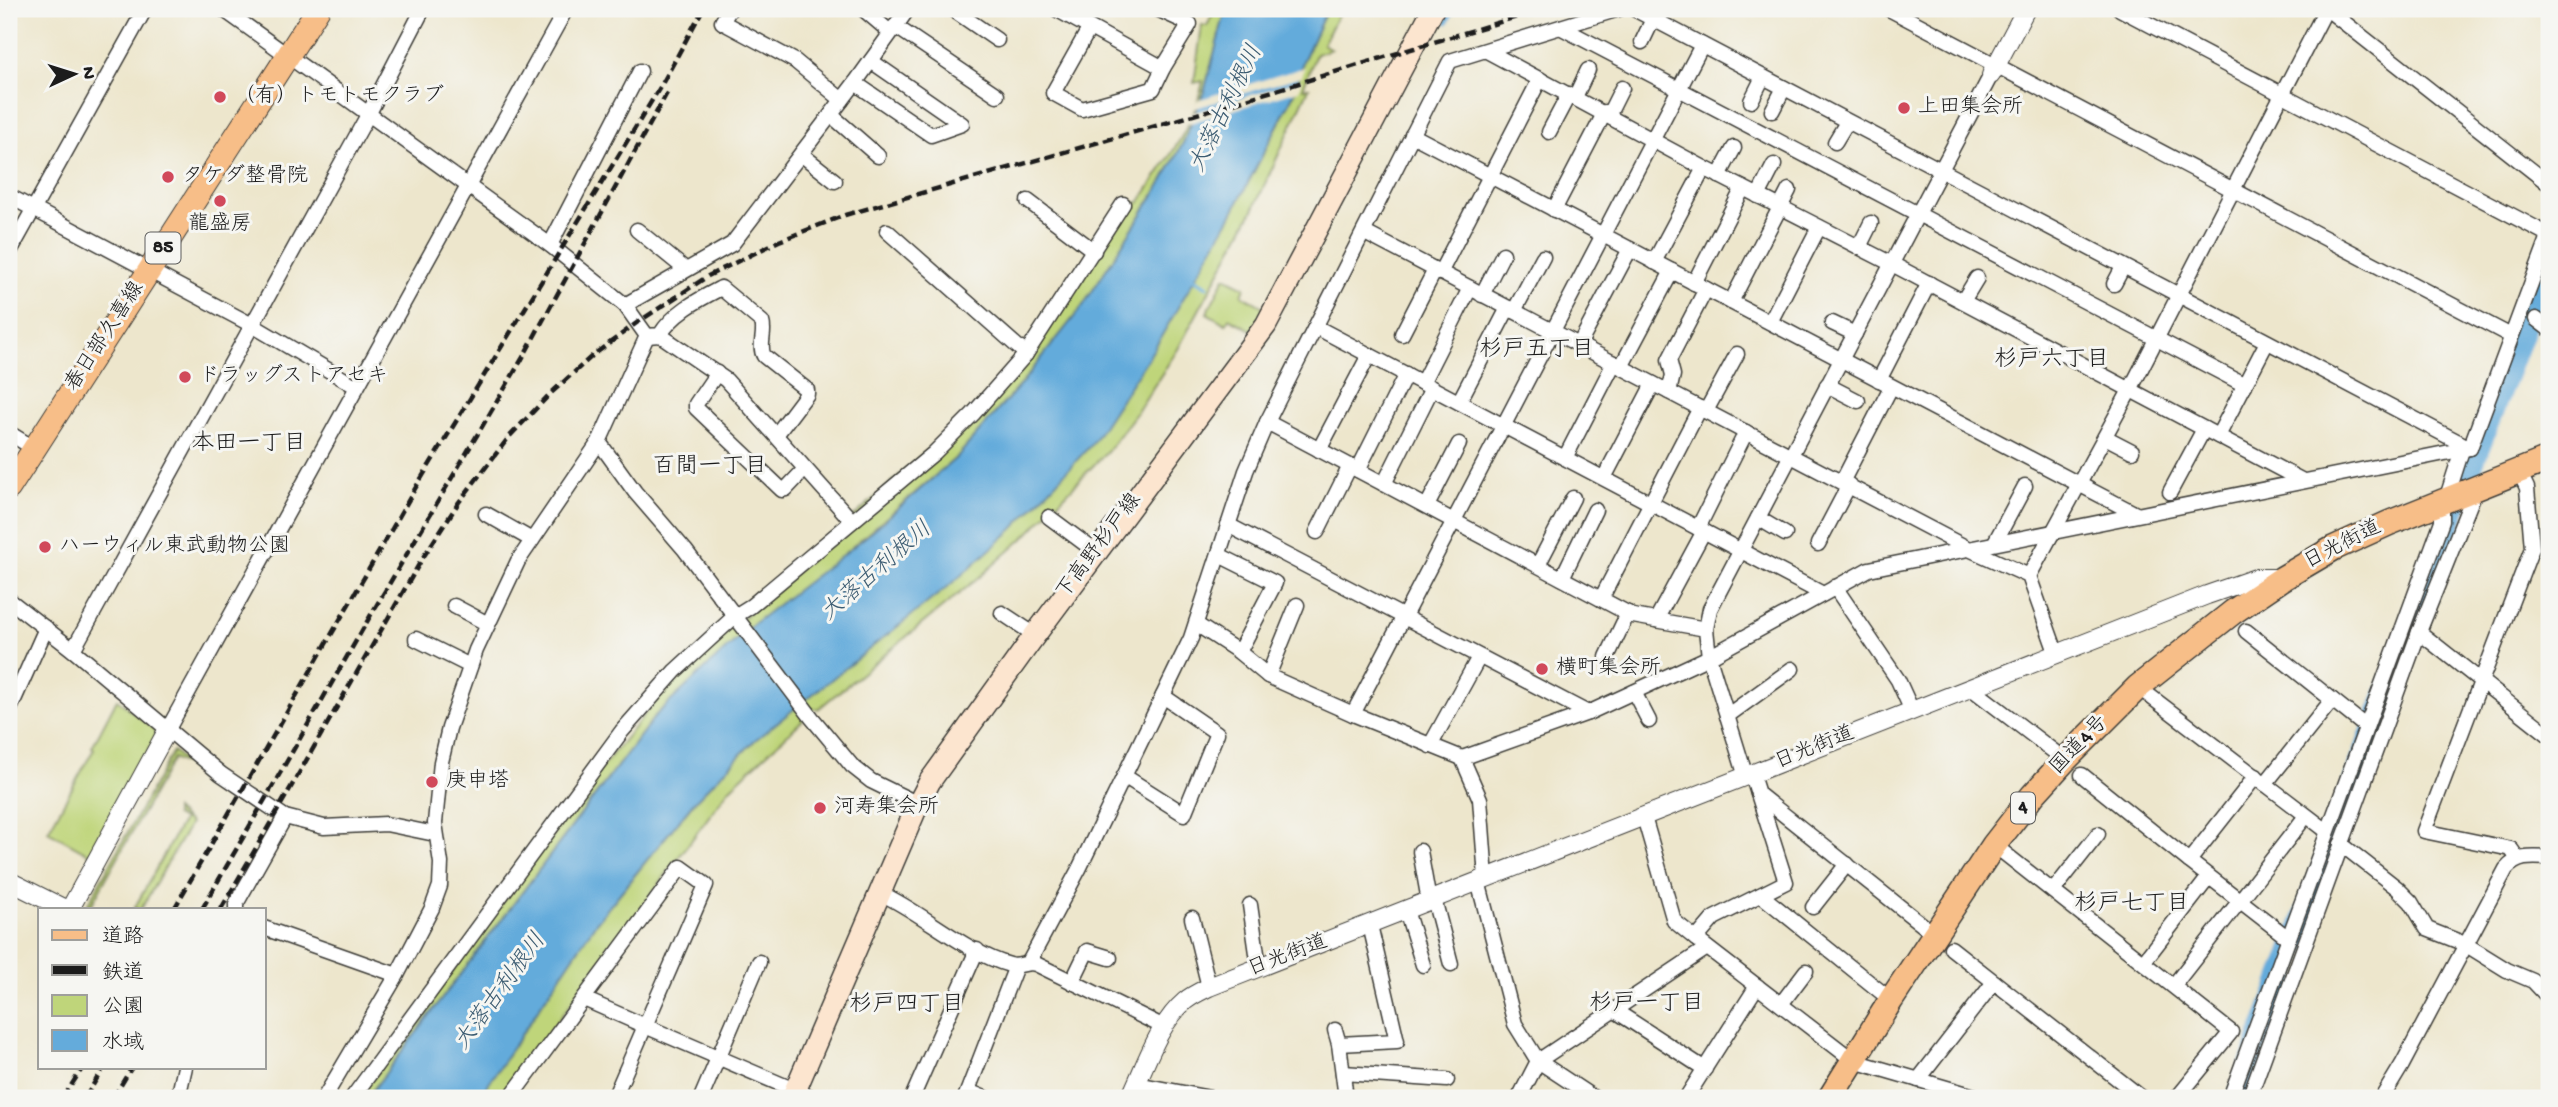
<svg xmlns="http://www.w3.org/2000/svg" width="2558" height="1107" font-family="'Gochi Hand','Klee One',sans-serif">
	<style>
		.green { fill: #bfd57a; stroke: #6e784b; stroke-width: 2 }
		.water { fill: #64abdb; stroke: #40647c; stroke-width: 2 }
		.pier { fill: #ede6cc }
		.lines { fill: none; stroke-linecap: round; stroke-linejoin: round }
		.stream { stroke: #64abdb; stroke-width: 4.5 }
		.river { stroke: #64abdb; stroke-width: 24 }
		.minor-casing { stroke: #3b3a36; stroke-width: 17 }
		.tertiary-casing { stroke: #3b3a36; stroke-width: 20 }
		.secondary-casing { stroke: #3b3a36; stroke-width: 24 }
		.primary-casing { stroke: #3b3a36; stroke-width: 25 }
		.trunk-casing { stroke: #3b3a36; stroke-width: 27 }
		.minor { stroke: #fff; stroke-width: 14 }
		.tertiary { stroke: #fff; stroke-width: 18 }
		.secondary { stroke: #fce5cf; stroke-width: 21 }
		.primary { stroke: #f7be88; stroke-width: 23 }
		.trunk { stroke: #f7be88; stroke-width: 24 }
		.rail { stroke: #1c1c1c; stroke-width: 4.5; stroke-dasharray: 10 5; stroke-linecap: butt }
		.poi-dot { fill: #d1495b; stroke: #f6f6f2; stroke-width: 2.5 }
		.labels { text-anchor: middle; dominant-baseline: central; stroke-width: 6; stroke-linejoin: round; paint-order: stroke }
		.shield { fill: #f6f6f2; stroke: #5d5d5c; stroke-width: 2 }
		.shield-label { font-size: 19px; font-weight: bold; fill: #1c1c1c }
		.poi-label { font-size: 21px; fill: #1c1c1c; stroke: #f6f6f2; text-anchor: start }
		.street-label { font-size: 21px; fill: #1c1c1c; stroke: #f6f6f2 }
		.water-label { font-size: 23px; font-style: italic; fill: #3c5c72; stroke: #f6f6f2 }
		.neighbourhood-label { font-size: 23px; fill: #1c1c1c; stroke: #f6f6f2 }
	</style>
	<rect width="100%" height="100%" fill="#f6f6f2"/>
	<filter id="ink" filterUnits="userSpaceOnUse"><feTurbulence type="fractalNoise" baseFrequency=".0143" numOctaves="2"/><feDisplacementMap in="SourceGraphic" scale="14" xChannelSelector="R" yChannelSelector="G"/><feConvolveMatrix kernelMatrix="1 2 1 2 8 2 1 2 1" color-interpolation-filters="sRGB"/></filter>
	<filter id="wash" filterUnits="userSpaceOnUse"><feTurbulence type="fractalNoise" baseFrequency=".00686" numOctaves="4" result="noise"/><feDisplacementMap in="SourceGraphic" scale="28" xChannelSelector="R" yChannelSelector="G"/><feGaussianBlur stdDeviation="1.57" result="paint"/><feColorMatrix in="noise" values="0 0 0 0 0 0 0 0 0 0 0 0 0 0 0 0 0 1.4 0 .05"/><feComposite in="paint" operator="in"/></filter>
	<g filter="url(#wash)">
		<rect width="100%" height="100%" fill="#ede6cc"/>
		<!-- green -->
		<g class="green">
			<path d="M1215 9H1226L1204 92 1184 141 1163 181 1082 307 1020 385 957 457 656 715 367 1098H359L601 768 683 667 746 615 1028 358 1132 202 1139 203C1163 165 1195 126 1203 81L1194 83 1202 25 1207 26Z"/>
			<path d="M1327 9H1341L1323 44 1331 49 1316 54 1303 88H1309L1254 208 1178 349 1137 412 1109 449 1028 534 982 575 818 709H812L804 716 803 720 730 788 501 1098H479L595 924 694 802 754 741 1230 218 1295 92 1303 61Z"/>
			<path d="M1225 277 1245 287 1242 295 1267 309 1251 330 1229 318 1226 324 1207 313Z"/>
			<path d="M117 699 155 730 156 737 91 855 48 831 94 749 92 747Z"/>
			<path d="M173 751 186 762V764L173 758 89 909H85Z"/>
			<path d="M175 810 190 824 141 909H134L183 820 175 816Z"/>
		</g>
		<!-- water -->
		<path class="water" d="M1226 9H1327L1303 61 1295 92 1230 218 1154 349 1091 445 1013 529 955 581 754 741 694 802 595 924 479 1098H367L656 715 753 624 863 539 957 457 1020 385 1082 307 1163 181 1184 141 1204 92Z"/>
		<!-- pier -->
		<g class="pier">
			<path d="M1305 67 1302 76 1193 109 1197 100Z"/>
			<path d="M1302 79 1299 90 1187 124 1192 113Z"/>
		</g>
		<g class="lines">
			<!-- stream -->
			<g class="stream">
				<path d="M1447 22 1453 9"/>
				<path d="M1189 276 1207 286"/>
			</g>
			<!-- river -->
			<path class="river" d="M2239 1098 2453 513 2549 260"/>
		</g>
	</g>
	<g filter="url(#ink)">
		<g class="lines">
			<!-- minor casing -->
			<g class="minor-casing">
				<g id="minor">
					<path d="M223 9 550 245 625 305"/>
					<path d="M730 9 722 22 795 61 842 100"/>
					<path d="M863 9 890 32"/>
					<path d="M952 9 997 40"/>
					<path d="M1056 9 1163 68"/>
					<path d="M1634 9 2470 448"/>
					<path d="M1889 9 2511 336"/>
					<path d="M2120 9 2549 235"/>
					<path d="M2327 9 2549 184"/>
					<path d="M895 26 997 95"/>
					<path d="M1562 28 2245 385"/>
					<path d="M1089 29 1053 93 1082 109 1153 89 1163 68 1190 24 1157 9"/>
					<path d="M1642 42 1653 19"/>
					<path d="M1487 51 1704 168 1892 264 2303 481"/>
					<path d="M855 83 931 135 962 124 871 61"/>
					<path d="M1575 97 1588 70"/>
					<path d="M1751 101 1763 77"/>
					<path d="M1772 111 1784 88"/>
					<path d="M1609 114 1622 88"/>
					<path d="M831 115 878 156"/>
					<path d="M1549 132 1569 94"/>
					<path d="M1412 135 2136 514"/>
					<path d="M1835 142 1847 122"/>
					<path d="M801 154 835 181"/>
					<path d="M1719 176 1734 148"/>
					<path d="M9 196 252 325 357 387"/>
					<path d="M1758 196 1774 165"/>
					<path d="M1028 201 1094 251"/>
					<path d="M1554 210 1605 112"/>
					<path d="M637 230 685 269"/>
					<path d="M887 231 1026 354"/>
					<path d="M1365 233 1967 548 2029 576 2057 655"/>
					<path d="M550 245 640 71"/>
					<path d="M1859 247 1871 223"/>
					<path d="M9 253 145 9"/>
					<path d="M1654 262 1704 168"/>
					<path d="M1440 273 1540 79"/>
					<path d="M1694 283 1743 188"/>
					<path d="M2114 284 2123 267"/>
					<path d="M1482 295 1503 254"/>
					<path d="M1963 301 1977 278"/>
					<path d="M1731 302 1789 190"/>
					<path d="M1514 311 1543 257"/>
					<path d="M2536 319 2549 329"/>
					<path d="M1770 322 1819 227"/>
					<path d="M1832 323 1855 334"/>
					<path d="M1316 327 1823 594"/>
					<path d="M1402 334 1435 270"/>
					<path d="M660 335 726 380 852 521"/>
					<path d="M647 336 660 335C674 312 698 300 721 288L762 322C766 333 758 346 764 356L807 390V394L776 435"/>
					<path d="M1579 345 1630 249"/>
					<path d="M1621 367 1672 271"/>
					<path d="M717 373 696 404V408L782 490 786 489 805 469"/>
					<path d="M1879 380 1929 283"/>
					<path d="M1422 383 1470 288"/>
					<path d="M1827 385 1858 401"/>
					<path d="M1669 392 1673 375 1669 360 1706 289"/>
					<path d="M1459 402 1508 308"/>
					<path d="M1706 411 1737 354"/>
					<path d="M1267 422 1450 61 1619 9"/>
					<path d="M9 433 35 449"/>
					<path d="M2218 436 2267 342"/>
					<path d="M2105 437 2132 451"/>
					<path d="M599 442 635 492 685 550 812 718 852 766 871 781 918 804"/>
					<path d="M1319 450 1369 355"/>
					<path d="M1565 458 1614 363"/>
					<path d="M1358 470 1406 374"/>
					<path d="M1604 478 1653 384"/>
					<path d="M1842 482 1891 387"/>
					<path d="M1384 484 1432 388"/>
					<path d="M2170 492 2204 429"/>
					<path d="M2446 500 2462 450"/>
					<path d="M1427 506 1459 444"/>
					<path d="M486 514 532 540"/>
					<path d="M1049 517 1096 552"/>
					<path d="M1758 518 1785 534"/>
					<path d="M1228 525 1588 713"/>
					<path d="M1698 528 1746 432"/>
					<path d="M1317 532 1350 466"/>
					<path d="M1995 542 2025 486"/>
					<path d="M1818 544 1849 485"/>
					<path d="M1219 555 1275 583 1239 652"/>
					<path d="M1538 565 1573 498"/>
					<path d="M2029 576 2130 390 2326 9"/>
					<path d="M1562 578 1595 510"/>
					<path d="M1835 587 1898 680 1912 711"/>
					<path d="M1601 599 1700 408"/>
					<path d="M9 600 73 650 221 774 285 817 324 827 386 824 435 834"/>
					<path d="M454 606 488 624"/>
					<path d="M1002 613 1035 635"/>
					<path d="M1656 620 1704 531"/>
					<path d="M1196 624 1239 652 1268 676 1353 714 1462 758"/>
					<path d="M2246 631 2365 726"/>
					<path d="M2419 632 2549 735"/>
					<path d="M416 639 470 666"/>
					<path d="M73 650 369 113 423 9"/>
					<path d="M1607 657 1628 613"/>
					<path d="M1268 676 1297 605"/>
					<path d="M2138 687 2327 831"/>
					<path d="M1971 688 2065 760"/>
					<path d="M1634 692 1649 721"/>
					<path d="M9 711 46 628"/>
					<path d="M1353 714 1702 45"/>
					<path d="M1727 716 1792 669"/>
					<path d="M168 729 566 9"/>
					<path d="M1430 746 1479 657"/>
					<path d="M2082 775 2189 861"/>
					<path d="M1124 776 1184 814 1217 733 1163 696"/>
					<path d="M2256 776 2189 861 2288 938"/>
					<path d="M1746 777 1709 657 1706 629 1710 609 1991 75"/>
					<path d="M2265 784 2332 700"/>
					<path d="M1758 794 1934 934"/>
					<path d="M1644 817 1674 921 1696 939 1854 1061 1981 1098"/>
					<path d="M2341 844 2397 888 2411 902 2427 929 2465 944 2507 970 2533 981 2549 998"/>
					<path d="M1994 845 2231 1032 2177 1098"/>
					<path d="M1420 851 1429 901"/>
					<path d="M2518 859 2511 849 2424 831 2532 548 2527 488 2519 471"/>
					<path d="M1486 878 1480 799 1462 758 1588 713 1709 657 1869 569 2470 448 2549 236"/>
					<path d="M1478 881 1515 1024 1538 1061 1707 948"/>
					<path d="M2053 891 2098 834"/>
					<path d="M880 893C922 912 966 953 1010 965 1019 968 1026 961 1036 964L1164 1027"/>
					<path d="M1761 895 1891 1000"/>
					<path d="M1434 899 1451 964"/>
					<path d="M1250 905 1259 967"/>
					<path d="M1813 907 1847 864"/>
					<path d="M236 909V904L285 817"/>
					<path d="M1406 910 1423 965"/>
					<path d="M1192 918 1209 987"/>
					<path d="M264 928 397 975"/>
					<path d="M1696 939 1714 918 1786 882 1752 775"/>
					<path d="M1951 948 2142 1098"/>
					<path d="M2144 961 2209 877"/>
					<path d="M1029 962 1079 869 1191 638 1246 471 1267 422 1633 616 1706 629"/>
					<path d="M1072 982 1087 951 1110 958"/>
					<path d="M2174 985 2306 816"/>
					<path d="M1781 1004 1806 971"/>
					<path d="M1614 1010 1705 1069"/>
					<path d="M1335 1030 1339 1044 1346 1098"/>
					<path d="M1339 1044 1397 1041 1370 925"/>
					<path d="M1343 1073 1447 1080"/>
					<path d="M1918 1080 1994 982"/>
					<path d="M1137 1084 1210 1098"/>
					<path d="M968 1091 985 1098"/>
					<path d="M178 1098 185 1067"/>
					<path d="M324 1098 397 975 432 908 440 886 441 863 435 823 441 762 449 728 476 650 518 561 599 442 647 336 625 305 732 244 855 83 908 9"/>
					<path d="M352 1098 622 731 675 671 735 616 751 606 934 453 973 414 1026 354 1123 204"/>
					<path d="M510 1098 681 867 706 885 645 1026 584 999"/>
					<path d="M614 1098 645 1026 813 1098"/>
					<path d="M701 1098 759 962"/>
					<path d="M912 1098 977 950"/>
					<path d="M965 1098 1016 966"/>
					<path d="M1519 1098 1538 1061 1594 1098"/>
					<path d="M1686 1098 1757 986"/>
					<path d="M2230 1098 2442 521V502"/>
					<path d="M2249 1098 2419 632 2476 489"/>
					<path d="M2382 1098 2402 1065 2506 869C2518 855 2532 857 2549 858"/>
				</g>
			</g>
			<!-- tertiary casing -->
			<g class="tertiary-casing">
				<g id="tertiary">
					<path d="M1991 75 2026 9"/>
					<path d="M9 881 63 908 71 907 168 729"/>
					<path d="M1130 1098C1145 1067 1158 1024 1185 1001 1192 995 1201 991 1209 987L2207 595 2256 578H2283"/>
				</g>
			</g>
			<!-- secondary casing -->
			<g class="secondary-casing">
				<path id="secondary" d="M792 1098 918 804 930 781 1035 635 1266 325 1433 9"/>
			</g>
			<!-- primary casing -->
			<g class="primary-casing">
				<path id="primary" d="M9 488 318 9"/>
			</g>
			<!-- trunk casing -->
			<g class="trunk-casing">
				<path id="trunk" d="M1830 1098 1891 1000 1994 845 2033 795 2065 760 2138 687 2233 612 2283 578 2334 548 2389 523 2549 459"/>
			</g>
			<!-- minor -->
			<use href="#minor" class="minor"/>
			<!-- tertiary -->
			<use href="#tertiary" class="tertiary"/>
			<!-- secondary -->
			<use href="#secondary" class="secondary"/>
			<!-- primary -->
			<use href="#primary" class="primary"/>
			<!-- trunk -->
			<use href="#trunk" class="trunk"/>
			<!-- rail -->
			<g class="rail">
				<path d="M174 909 416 487 662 84 703 9"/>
				<path d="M202 909 372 613 522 359 668 91"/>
				<path d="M221 909 422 559 459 502 509 437 549 395 592 356 638 322 708 276 779 241 845 215 1187 117 1543 9"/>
				<path d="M63 1098 83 1067"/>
				<path d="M85 1098 104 1067"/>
				<path d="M113 1098 132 1067"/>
			</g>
		</g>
	</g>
	<!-- markers -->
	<g class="poi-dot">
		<circle cx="220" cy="97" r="7"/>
		<circle cx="1904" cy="108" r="7"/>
		<circle cx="168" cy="177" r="7"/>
		<circle cx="220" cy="201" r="7"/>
		<circle cx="185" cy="377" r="7"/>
		<circle cx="45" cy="547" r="7"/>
		<circle cx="1542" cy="669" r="7"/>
		<circle cx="432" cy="782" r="7"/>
		<circle cx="820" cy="808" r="7"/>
	</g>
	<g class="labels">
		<!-- shield labels -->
		<g class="shield">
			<rect x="145.5" y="232.5" width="35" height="31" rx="5"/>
			<rect x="2011" y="792.5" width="24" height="31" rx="5"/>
		</g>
		<g class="shield-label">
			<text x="163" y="248">85</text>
			<text x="2023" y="808">4</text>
		</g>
		<!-- poi labels -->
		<g class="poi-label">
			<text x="234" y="97">（有）トモトモクラブ</text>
			<text x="1918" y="108">上田集会所</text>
			<text x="182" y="177">タケダ整骨院</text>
			<text x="220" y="225" text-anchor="middle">龍盛房</text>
			<text x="199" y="377">ドラッグストアセキ</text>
			<text x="59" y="547">ハーウィル東武動物公園</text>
			<text x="1556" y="669">横町集会所</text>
			<text x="446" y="782">庚申塔</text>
			<text x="834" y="808">河寿集会所</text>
		</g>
		<!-- street labels -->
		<g class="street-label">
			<text transform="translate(106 337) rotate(-57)">春日部久喜線</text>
			<text transform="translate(2343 546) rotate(-27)">日光街道</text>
			<text transform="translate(1100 547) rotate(-53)">下高野杉戸線</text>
			<text transform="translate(2080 746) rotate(-46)">国道4号</text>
			<text transform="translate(1815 749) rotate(-22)">日光街道</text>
			<text transform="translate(1288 957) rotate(-21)">日光街道</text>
		</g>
		<!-- water labels -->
		<g class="water-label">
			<text transform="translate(1227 109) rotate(-64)">大落古利根川</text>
			<text transform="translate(877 572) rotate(-41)">大落古利根川</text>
			<text transform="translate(501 992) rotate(-54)">大落古利根川</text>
		</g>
		<!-- neighbourhood labels -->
		<g class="neighbourhood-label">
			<text x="1537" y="350">杉戸五丁目</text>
			<text x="2052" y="360">杉戸六丁目</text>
			<text x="249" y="444">本田一丁目</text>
			<text x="710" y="467">百間一丁目</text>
			<text x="2132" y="904">杉戸七丁目</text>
			<text x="1647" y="1004">杉戸一丁目</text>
			<text x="907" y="1005">杉戸四丁目</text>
		</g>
	</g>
	<!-- margin -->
	<rect width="2558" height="1107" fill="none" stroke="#f6f6f2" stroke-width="35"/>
	<!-- legend -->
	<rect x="38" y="908" width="228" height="161" fill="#f6f6f2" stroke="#9f9f9c" stroke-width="2"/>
	<rect x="52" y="930" width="35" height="10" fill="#f7be88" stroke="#9f9f9c" stroke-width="2"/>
	<text x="102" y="942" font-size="21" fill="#1c1c1c">道路</text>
	<rect x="52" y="965" width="35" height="10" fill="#1c1c1c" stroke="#9f9f9c" stroke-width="2"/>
	<text x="102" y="978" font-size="21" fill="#1c1c1c">鉄道</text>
	<rect x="52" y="995" width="35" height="21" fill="#bfd57a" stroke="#9f9f9c" stroke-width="2"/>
	<text x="102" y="1012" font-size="21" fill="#1c1c1c">公園</text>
	<rect x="52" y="1030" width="35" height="21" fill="#64abdb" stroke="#9f9f9c" stroke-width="2"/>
	<text x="102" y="1048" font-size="21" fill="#1c1c1c">水域</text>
	<!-- north arrow -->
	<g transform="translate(74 74) rotate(86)" stroke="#f6f6f2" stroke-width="5" paint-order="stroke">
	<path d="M0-5L12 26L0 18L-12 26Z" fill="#1c1c1c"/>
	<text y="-10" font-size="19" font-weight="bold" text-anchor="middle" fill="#1c1c1c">N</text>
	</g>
</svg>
